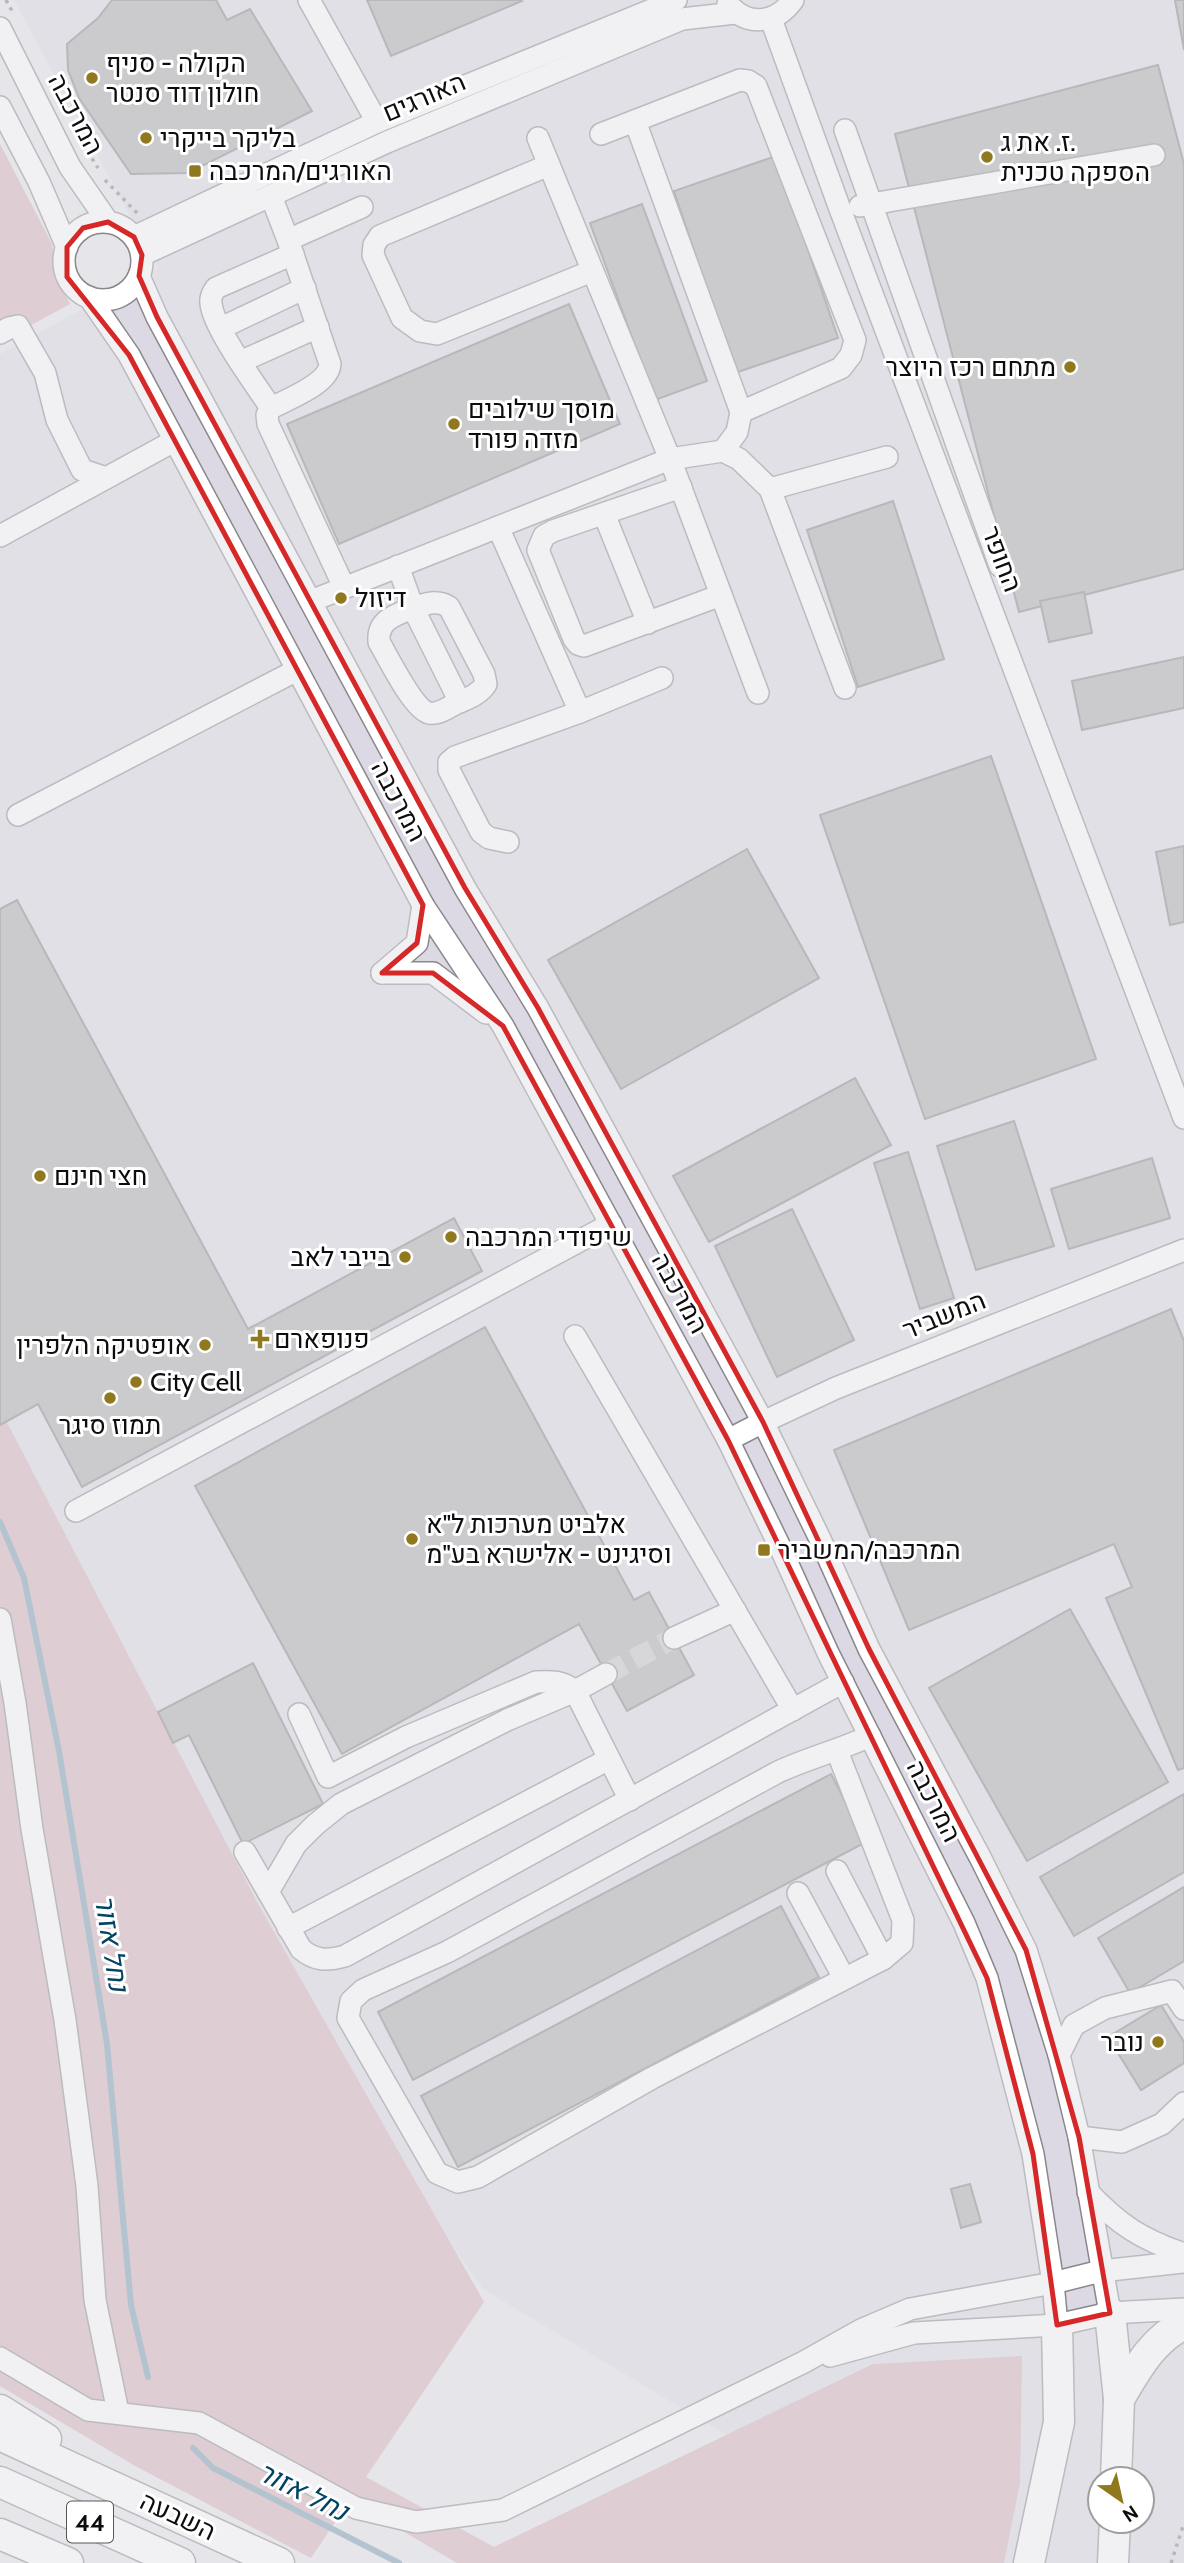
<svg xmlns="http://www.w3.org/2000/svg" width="1184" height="2563" font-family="Cabin,Heebo,sans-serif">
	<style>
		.built { fill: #dcd9e4; fill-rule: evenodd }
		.green { fill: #d4afb8 }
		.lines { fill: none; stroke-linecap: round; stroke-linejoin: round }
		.stream { stroke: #779ab1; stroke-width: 6 }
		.building { fill: #aca9ac; stroke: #827e81; stroke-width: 2 }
		.minor-tunnel { stroke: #c5c5c8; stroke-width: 21; stroke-dasharray: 21 10; stroke-linecap: butt }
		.minor-casing { stroke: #89888c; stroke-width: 24 }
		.highway-casing { stroke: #89888c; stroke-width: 33 }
		.path { stroke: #818083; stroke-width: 3.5; stroke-dasharray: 3.5 5; stroke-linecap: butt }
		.minor { stroke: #fff; stroke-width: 21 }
		.highway { stroke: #fff; stroke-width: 30 }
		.marked { fill: none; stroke: #d62828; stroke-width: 5; stroke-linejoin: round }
		.poi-dot { fill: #8f781d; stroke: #fff; stroke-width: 2.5 }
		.labels { text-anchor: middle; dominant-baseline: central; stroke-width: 6; stroke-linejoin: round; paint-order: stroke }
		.shield { fill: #fff; stroke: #565656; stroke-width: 2 }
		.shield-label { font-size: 24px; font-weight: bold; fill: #0d0d0e }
		.poi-label { font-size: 26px; fill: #0d0d0e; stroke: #fff; text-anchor: start }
		.street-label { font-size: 26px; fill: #0d0d0e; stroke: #fff }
		.water-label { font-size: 28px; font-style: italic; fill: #004464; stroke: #fff }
	</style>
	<rect width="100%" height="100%" fill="#e6e5e9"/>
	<!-- built -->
	<path class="built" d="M14 0H1184V2563H940L483 2289 313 2047 0 1454V354L158 268ZM1100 2479H1142V2521H1100Z"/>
	<!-- green -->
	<g class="green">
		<path d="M0 144 52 244 57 276 70 304 0 342Z"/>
		<path d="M0 1409 257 1902 484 2302 366 2477 494 2547 873 2364 1022 2356 1020 2483 1004 2563H457L350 2500 311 2558 137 2467 0 2386Z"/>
	</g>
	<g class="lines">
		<!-- stream -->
		<g class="stream">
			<path d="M0 1522 24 1578 59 1751 107 2044 131 2305 148 2377"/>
			<path d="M193 2448 213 2468 399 2563"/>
		</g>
	</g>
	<!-- building -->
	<g class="building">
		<path d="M112 0H216L227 20 250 9 312 111 188 173 131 174 79 98 68 70 67 44 98 18Z"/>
		<path d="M367 0H521L522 1 391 56Z"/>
		<path d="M1175 0H1184V50Z"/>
		<path d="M1158 65 1184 164V569L1019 612 895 134Z"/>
		<path d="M776 156 838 338 735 373 674 191Z"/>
		<path d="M642 204 707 381 655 400 590 223Z"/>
		<path d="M569 304 620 424 339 544 287 424Z"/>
		<path d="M893 501 944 659 858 687 807 530Z"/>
		<path d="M1084 592 1092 633 1049 642 1040 601Z"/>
		<path d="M1184 657V708L1082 730 1072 681Z"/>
		<path d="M991 756 1096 1059 925 1119 820 815Z"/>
		<path d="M1184 846V922L1170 925 1156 852Z"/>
		<path d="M747 849 819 978 621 1089 548 960Z"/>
		<path d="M17 900 248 1329 454 1218 482 1271 82 1487 38 1404 0 1425V909Z"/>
		<path d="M855 1078 891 1145 709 1242 673 1176Z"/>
		<path d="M1014 1121 1054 1246 976 1270 937 1146Z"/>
		<path d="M908 1152 954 1298 920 1309 874 1163Z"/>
		<path d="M1152 1158 1170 1218 1069 1249 1051 1189Z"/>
		<path d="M792 1209 854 1340 777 1377 715 1246Z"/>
		<path d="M1171 1309 1184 1341V1768L1178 1770 1106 1598 1132 1587 1114 1544 909 1630 834 1450Z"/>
		<path d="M485 1327 634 1600 649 1592 694 1675 627 1711 579 1624 342 1754 195 1486Z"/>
		<path d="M1070 1609 1168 1782 1027 1861 929 1688Z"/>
		<path d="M253 1663 323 1804 243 1844 189 1735 173 1743 158 1712Z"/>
		<path d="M831 1774 866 1842 413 2080 378 2012Z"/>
		<path d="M1184 1794V1872L1074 1936 1040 1877Z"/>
		<path d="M1184 1887V1961L1130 1993 1098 1938Z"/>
		<path d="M781 1906 819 1977 458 2167 421 2096Z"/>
		<path d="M1161 2005 1184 2042V2063L1141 2090 1108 2037Z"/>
		<path d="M970 2184 981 2222 961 2228 951 2189Z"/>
	</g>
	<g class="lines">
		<!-- minor-tunnel -->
		<path class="minor-tunnel" d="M606 1674 674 1638"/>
		<!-- minor casing -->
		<g class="minor-casing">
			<g id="minor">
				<path d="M309 0 377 122"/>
				<path d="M728 4C747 27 776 24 793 0"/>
				<path d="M771 19 840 209 1184 1118"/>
				<path d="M0 28 70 167 108 222"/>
				<path d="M0 107 39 182 67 247"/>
				<path d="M845 130 1000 566"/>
				<path d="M601 134 740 80 748 81 756 86 855 340 851 355 841 368 741 412"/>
				<path d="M538 138 670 459 758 693"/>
				<path d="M549 165 380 236 374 245 373 255 402 318 420 331 437 334 592 271"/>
				<path d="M271 196 288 240"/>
				<path d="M860 206 1154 155"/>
				<circle cx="103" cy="261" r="39"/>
				<path d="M134 237 377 122 676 0"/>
				<path d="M142 255 387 142 682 19 735 13"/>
				<path d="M139 276 157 317 465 888 538 1008 763 1422 820 1539 869 1649 981 1859 1026 1950 1059 2055 1079 2137 1110 2313"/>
				<path d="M89 297 129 355 423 905 503 1026 728 1440 780 1547 828 1653 964 1923 987 1978 1033 2154 1053 2283 1057 2325"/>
				<path d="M221 328 305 288"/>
				<path d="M0 333 9 328 18 326 45 373 57 420 82 470 106 478"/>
				<path d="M240 362 318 327"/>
				<path d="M271 408C257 387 212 326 211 303 210 297 213 292 216 288L293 254"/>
				<path d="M723 451 739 459 770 489 845 688"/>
				<path d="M681 487 553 531 544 536 538 550 574 639 578 644 584 646 721 595"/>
				<path d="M770 489 887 457"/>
				<path d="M604 514 648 623"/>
				<path d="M498 527 580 712 662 678"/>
				<path d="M0 536 174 441"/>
				<path d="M398 566 413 608C426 604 437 599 449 607L484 674 486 684C479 695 466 699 455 704 447 708 438 715 429 713 413 709 388 657 379 642 377 620 395 615 413 608L460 702"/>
				<path d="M344 587 268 424 267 415 271 408C288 399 329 384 330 364L288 240 362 207"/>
				<path d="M311 601 670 459 723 451 737 432 741 412 635 121"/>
				<path d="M18 815 297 670"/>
				<path d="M508 842 489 838 481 832 449 770V762L455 757 580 712"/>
				<path d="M382 973H433L486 1013"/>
				<path d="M382 973 417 943 423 905"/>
				<path d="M575 1336 793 1710"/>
				<path d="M728 1440 763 1422 836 1388 1184 1250"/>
				<path d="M76 1511 611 1224"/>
				<path d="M0 1619 15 1703 32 1829 65 2020 87 2186 95 2300 118 2412"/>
				<path d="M674 1638 735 1610"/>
				<path d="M299 1714 328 1777 406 1737 536 1682C552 1681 562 1681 575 1691L630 1800"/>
				<path d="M837 1751 903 1920 902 1943 883 1959 652 2078 478 2177 458 2182 437 2173 348 2018 351 2001 363 1990 447 1952 778 1772C808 1758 840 1750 870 1736"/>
				<path d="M245 1852 301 1949C315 1961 327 1961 345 1956L843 1682"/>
				<path d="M837 1871 883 1959"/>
				<path d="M268 1892 296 1844 315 1825 341 1804 507 1720 575 1691 606 1674"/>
				<path d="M798 1893 844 1978"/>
				<path d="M288 1928 609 1759"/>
				<path d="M1059 2055 1074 2025 1105 2008 1172 1991 1184 2009"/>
				<path d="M1079 2137 1122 2142 1162 2124 1184 2103"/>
				<path d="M1088 2192C1119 2225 1141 2239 1184 2254"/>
				<path d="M830 2356 914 2333 1057 2325 1110 2313 1184 2309"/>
				<path d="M0 2358 88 2410 199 2423 356 2508 416 2522 503 2510 804 2362 861 2330 910 2309 1053 2283 1101 2271 1184 2262"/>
			</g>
		</g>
		<!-- highway casing -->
		<g class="highway-casing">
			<g id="highway">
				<path d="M1110 2313 1119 2399 1116 2479"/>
				<path d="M1119 2399C1137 2369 1152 2340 1184 2324"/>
				<path d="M0 2410 46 2439"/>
				<path d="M0 2435 279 2563"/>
				<path d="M0 2482 180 2563"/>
				<path d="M0 2534 68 2563"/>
				<path d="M1029 2563 1059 2422 1057 2325"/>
				<path d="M1113 2563 1115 2521"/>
			</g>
		</g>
		<!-- path -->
		<g class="path">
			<path d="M6 0 12 11"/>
			<path d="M83 144 98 168"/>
			<path d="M105 180 139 215"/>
			<path d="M1171 2563 1184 2523"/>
		</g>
		<!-- minor -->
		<use href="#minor" class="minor"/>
		<!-- highway -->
		<use href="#highway" class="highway"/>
	</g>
	<!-- marked area -->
	<path d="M0 0H1184V2563H0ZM108 222 134 237 142 255 139 276 157 317 465 888 538 1008 763 1422 869 1649 1026 1950 1079 2137 1110 2313 1057 2325 1033 2154 987 1978 728 1440 503 1026 433 973H382L417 943 423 905 129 355 67 277V247L83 228Z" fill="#e6e5e9" fill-opacity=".55" fill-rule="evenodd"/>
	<path class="marked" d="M108 222 134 237 142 255 139 276 157 317 465 888 538 1008 763 1422 869 1649 1026 1950 1079 2137 1110 2313 1057 2325 1033 2154 987 1978 728 1440 503 1026 433 973H382L417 943 423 905 129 355 67 277V247L83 228Z"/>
	<!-- markers -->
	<g class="poi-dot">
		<circle cx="92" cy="78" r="7"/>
		<circle cx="146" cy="138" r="7"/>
		<circle cx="987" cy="157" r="7"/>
		<rect x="188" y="164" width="14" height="14" rx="3.5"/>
		<circle cx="1070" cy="367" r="7"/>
		<circle cx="454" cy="424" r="7"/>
		<circle cx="341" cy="598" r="7"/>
		<circle cx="40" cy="1176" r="7"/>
		<circle cx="451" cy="1237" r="7"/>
		<circle cx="405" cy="1257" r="7"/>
		<path d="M256.5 1328.5h7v7h7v7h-7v7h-7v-7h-7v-7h7z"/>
		<circle cx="205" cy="1345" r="7"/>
		<circle cx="136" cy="1382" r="7"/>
		<circle cx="110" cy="1398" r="7"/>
		<circle cx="412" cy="1539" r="7"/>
		<rect x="757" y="1543" width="14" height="14" rx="3.5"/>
		<circle cx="1158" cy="2042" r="7"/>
	</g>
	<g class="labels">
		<!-- shield labels -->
		<rect class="shield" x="67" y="2501.5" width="46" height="41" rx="5"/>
		<g class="shield-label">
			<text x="90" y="2522">44</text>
		</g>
		<!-- poi labels -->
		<g class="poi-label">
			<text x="106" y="63">הקולה - סניף<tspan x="106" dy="30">חולון דוד סנטר</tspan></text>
			<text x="160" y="138">בליקר בייקרי</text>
			<text x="1001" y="142">ז. את ג.<tspan x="1001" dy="30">הספקה טכנית</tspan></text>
			<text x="209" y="171">האורגים/המרכבה</text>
			<text x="1056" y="367" text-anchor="end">מתחם רכז היוצר</text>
			<text x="468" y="409">מוסך שילובים<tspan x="468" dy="30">מזדה פורד</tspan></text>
			<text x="355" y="598">דיזול</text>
			<text x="54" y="1176">חצי חינם</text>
			<text x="465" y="1237">שיפודי המרכבה</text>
			<text x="391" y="1257" text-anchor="end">בייבי לאב</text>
			<text x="274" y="1339">פנופארם</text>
			<text x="191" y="1345" text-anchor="end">אופטיקה הלפרין</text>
			<text x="150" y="1382">City Cell</text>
			<text x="110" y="1425" text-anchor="middle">תמוז סיגר</text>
			<text x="426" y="1524">אלביט מערכות ל"א<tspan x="426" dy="30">וסיגינט - אלישרא בע"מ</tspan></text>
			<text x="778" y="1550">המרכבה/המשביר</text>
			<text x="1144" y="2042" text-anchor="end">נובר</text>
		</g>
		<!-- street labels -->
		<g class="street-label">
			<text transform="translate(424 97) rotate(-23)">האורגים</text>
			<text transform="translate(76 114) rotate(62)">המרכבה</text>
			<text transform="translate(1002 559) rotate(69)">החופר</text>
			<text transform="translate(399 801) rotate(62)">המרכבה</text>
			<text transform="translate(680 1293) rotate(61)">המרכבה</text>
			<text transform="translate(944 1315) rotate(-22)">המשביר</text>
			<text transform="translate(934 1801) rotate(63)">המרכבה</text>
			<text transform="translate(178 2516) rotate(25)">השבעה</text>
		</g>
		<!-- water labels -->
		<g class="water-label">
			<text transform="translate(112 1943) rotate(81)">נחל אזור</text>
			<text transform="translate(303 2491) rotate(27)">נחל אזור</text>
		</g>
	</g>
	<!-- north arrow -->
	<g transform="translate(1121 2500) rotate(146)"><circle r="33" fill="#ffffff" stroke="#9e9e9f" stroke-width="2"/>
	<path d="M0-5L12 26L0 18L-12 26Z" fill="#8f781d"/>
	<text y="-10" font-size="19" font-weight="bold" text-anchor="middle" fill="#0d0d0e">N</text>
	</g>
</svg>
